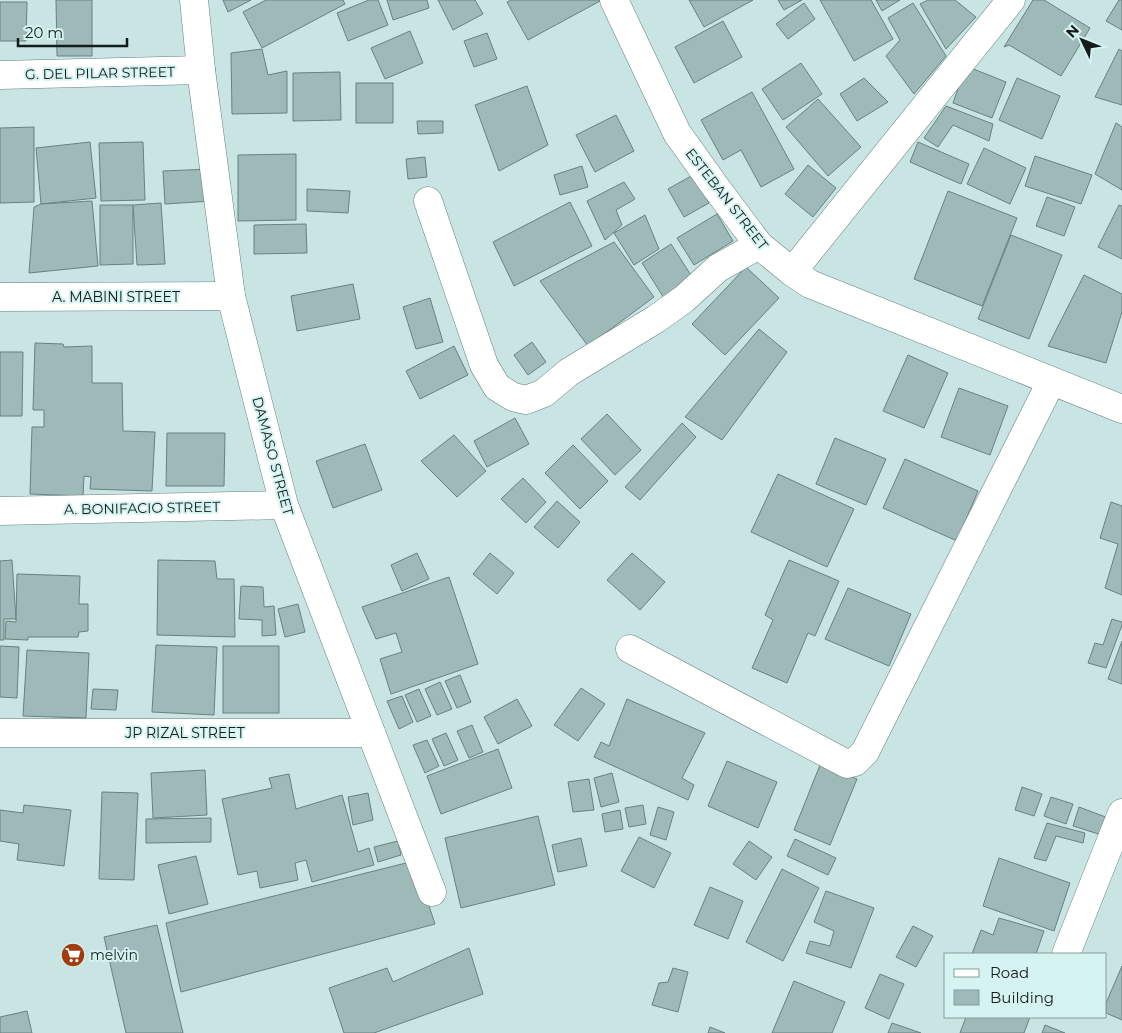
<svg xmlns="http://www.w3.org/2000/svg" width="1122" height="1033" font-family="Montserrat,sans-serif">
	<style>
		.building { fill: #9ebab8; stroke: #67817f }
		.lines { fill: none; stroke-linecap: round; stroke-linejoin: round }
		.minor-casing { stroke: #66817f; stroke-width: 29 }
		.minor { stroke: #fff; stroke-width: 28 }
		.labels { text-anchor: middle; dominant-baseline: central; stroke-width: 4; stroke-linejoin: round; paint-order: stroke }
		.street-label { font-size: 14px; fill: #121d1c; stroke: #d5f3f0 }
		.poi-label { font-size: 14px; fill: #121d1c; stroke: #d5f3f0; text-anchor: start }
	</style>
	<rect width="100%" height="100%" fill="#c8e5e3"/>
	<!-- building -->
	<g class="building">
		<path d="M56 0H92V56H57Z"/>
		<path d="M223 0H251L228 12Z"/>
		<path d="M266 0H343L345 4 262 48 243 12Z"/>
		<path d="M369 0H378L388 25 348 41 337 13Z"/>
		<path d="M387 0H427L429 8 393 20Z"/>
		<path d="M438 0H475L483 14 453 30Z"/>
		<path d="M511 0H600V1L528 40 507 2Z"/>
		<path d="M689 0H753L704 27Z"/>
		<path d="M778 0H802L784 10Z"/>
		<path d="M820 0H871L893 39 854 61Z"/>
		<path d="M876 0H900L882 11Z"/>
		<path d="M928 0H955L976 17 946 49 920 4Z"/>
		<path d="M1033 0H1044L1090 28 1061 76 1009 45 1004 47Z"/>
		<path d="M1119 0H1122V30L1106 21Z"/>
		<path d="M0 2H27L26 41H0Z"/>
		<path d="M804 3 815 19 788 39 776 24Z"/>
		<path d="M913 3 946 56 914 94 886 56 900 40 888 18Z"/>
		<path d="M723 21 742 57 694 83 675 47Z"/>
		<path d="M410 31 423 63 385 79 371 48Z"/>
		<path d="M487 33 497 59 474 67 464 41Z"/>
		<path d="M262 49 268 75 287 71V113L232 114 231 53Z"/>
		<path d="M1119 49 1122 51V105L1095 97Z"/>
		<path d="M801 63 822 94 783 120 762 89Z"/>
		<path d="M966 66 1006 82 992 118 953 103Z"/>
		<path d="M340 72 341 120 293 121V73Z"/>
		<path d="M864 78 888 102 857 121 840 94Z"/>
		<path d="M1017 78 1060 96 1042 139 999 120Z"/>
		<rect x="356" y="83" width="37" height="40"/>
		<path d="M527 86 548 145 499 171 475 105Z"/>
		<path d="M752 92 794 169 761 187 741 150 723 160 701 120Z"/>
		<path d="M818 99 861 147 828 176 786 127Z"/>
		<path d="M946 106 993 124 989 141 953 125 938 147 924 138Z"/>
		<path d="M616 115 634 151 595 172 576 135Z"/>
		<path d="M417 121H443V133L418 134Z"/>
		<path d="M1116 123 1122 127V190L1095 174Z"/>
		<path d="M34 127V202L0 203V128Z"/>
		<path d="M90 142 96 198 41 204 36 148Z"/>
		<path d="M143 142 145 200 101 201 99 143Z"/>
		<path d="M918 142 969 164 961 184 910 162Z"/>
		<path d="M984 148 1026 168 1010 204 967 184Z"/>
		<path d="M296 154V220L238 221V155Z"/>
		<path d="M1035 156 1092 175 1081 204 1025 186Z"/>
		<path d="M425 157 427 177 408 179 406 159Z"/>
		<path d="M808 165 836 188 813 217 785 194Z"/>
		<path d="M582 166 588 187 560 195 554 175Z"/>
		<path d="M210 169 212 201 165 204 163 171Z"/>
		<path d="M693 175 709 203 684 217 668 189Z"/>
		<path d="M624 182 635 199 616 210 622 225 605 240 587 201Z"/>
		<path d="M307 189 350 191 348 213 307 211Z"/>
		<path d="M948 191 1017 218 982 306 914 279Z"/>
		<path d="M1047 197 1075 207 1064 236 1036 226Z"/>
		<path d="M92 201 98 266 29 273 34 207 41 204Z"/>
		<path d="M570 202 592 246 514 286 493 242Z"/>
		<path d="M161 203 165 264 137 265 133 205Z"/>
		<path d="M100 205H133V264L100 265Z"/>
		<path d="M1119 205 1122 206V259L1098 247Z"/>
		<path d="M717 214 733 241 694 265 677 238Z"/>
		<path d="M645 215 659 249 634 265 614 233Z"/>
		<path d="M306 224 307 253 254 254V225Z"/>
		<path d="M1011 235 1062 255 1029 339 978 319Z"/>
		<path d="M614 242 654 297 588 346 540 281Z"/>
		<path d="M671 244 696 283 667 303 642 263Z"/>
		<path d="M746 267 779 298 725 355 692 324Z"/>
		<path d="M1084 275 1122 294V312L1106 363 1048 346Z"/>
		<path d="M353 284 360 319 297 331 291 296Z"/>
		<path d="M430 298 443 342 416 349 403 307Z"/>
		<path d="M759 329 787 352 722 440 685 417Z"/>
		<path d="M532 342 546 362 528 375 514 355Z"/>
		<path d="M35 343 63 344 64 347 92 346V383H122L123 431 155 432 152 491 90 489 91 477 84 476 83 496 30 494 32 427H44V410H33Z"/>
		<path d="M454 346 468 375 420 399 406 371Z"/>
		<path d="M0 352H23L22 416H0Z"/>
		<path d="M908 355 948 373 924 428 883 411Z"/>
		<path d="M959 388 1008 406 990 455 941 437Z"/>
		<path d="M607 414 641 450 615 475 581 439Z"/>
		<path d="M515 418 529 444 487 467 474 441Z"/>
		<path d="M682 423 696 437 640 500 625 487Z"/>
		<path d="M167 433H225L224 486H166Z"/>
		<path d="M454 435 486 471 457 497 421 461Z"/>
		<path d="M835 438 886 459 866 505 816 484Z"/>
		<path d="M365 444 382 490 333 508 316 461Z"/>
		<path d="M573 445 608 481 580 509 545 473Z"/>
		<path d="M905 459 978 491 957 541 883 508Z"/>
		<path d="M778 474 854 509 827 567 751 532Z"/>
		<path d="M523 478 546 502 526 523 501 499Z"/>
		<path d="M557 501 580 522 558 548 534 527Z"/>
		<path d="M1111 502 1122 506V595L1105 588 1118 544 1100 538Z"/>
		<path d="M417 553 429 579 402 591 391 565Z"/>
		<path d="M490 553 514 573 497 594 473 574Z"/>
		<path d="M632 553 665 582 640 610 607 580Z"/>
		<path d="M12 560 16 619H4V640H0V561Z"/>
		<path d="M158 560 215 561 217 579H234L235 637 157 635Z"/>
		<path d="M789 560 839 581 815 636 808 633 787 683 752 668 773 620 765 615Z"/>
		<path d="M17 574 80 576 79 604H88V631L79 632 78 637H28V640L5 639 6 621 16 622Z"/>
		<path d="M449 577 478 664 391 694 380 659 402 652 396 633 376 639 362 607Z"/>
		<path d="M241 586 263 587 264 607 274 606 276 635 262 636V620L239 619Z"/>
		<path d="M848 588 911 614 889 666 825 639Z"/>
		<path d="M298 604 305 632 285 637 278 609Z"/>
		<path d="M1112 619 1122 622V625L1106 668 1088 663 1095 643 1103 645Z"/>
		<path d="M1122 641V684L1108 679Z"/>
		<path d="M156 645 217 647 214 715 152 712Z"/>
		<path d="M0 646 19 647 17 698 0 697Z"/>
		<rect x="223" y="646" width="56" height="67"/>
		<path d="M27 650 89 653 86 718 23 716Z"/>
		<path d="M460 675 471 702 457 708 445 681Z"/>
		<path d="M440 682 452 709 437 715 425 689Z"/>
		<path d="M581 688 605 704 578 741 554 725Z"/>
		<path d="M93 689 118 690 116 710 91 709Z"/>
		<path d="M419 689 431 716 417 722 405 695Z"/>
		<path d="M402 696 413 722 399 729 387 701Z"/>
		<path d="M517 699 532 726 498 744 484 717Z"/>
		<path d="M627 699 705 733 682 778 694 785 688 800 594 757 601 742 609 746Z"/>
		<path d="M472 725 483 752 469 758 457 731Z"/>
		<path d="M446 733 458 760 444 766 432 739Z"/>
		<path d="M427 740 439 766 425 773 413 745Z"/>
		<path d="M498 749 512 788 441 814 427 776Z"/>
		<path d="M727 761 777 782 758 828 708 806Z"/>
		<path d="M820 765 857 779 830 845 794 830Z"/>
		<path d="M205 770 207 815 153 818 151 773Z"/>
		<path d="M612 773 619 802 601 807 594 778Z"/>
		<path d="M289 774 296 809 342 795 358 852 369 848 374 865 312 882 306 860 295 863 298 880 260 888 257 871 238 875 222 799 272 788 269 778Z"/>
		<path d="M589 779 594 810 573 812 568 782Z"/>
		<path d="M1022 787 1042 794 1034 816 1015 810Z"/>
		<path d="M102 792 138 793 134 880 99 879Z"/>
		<path d="M368 793 373 820 353 825 348 797Z"/>
		<path d="M1051 797 1073 804 1066 824 1044 816Z"/>
		<path d="M24 805 71 810 64 866 17 860 19 844 0 841V810L23 813Z"/>
		<path d="M643 805 646 824 629 827 625 808Z"/>
		<path d="M658 807 674 812 666 840 650 835Z"/>
		<path d="M1079 807 1111 819 1105 836 1073 826Z"/>
		<path d="M620 810 623 829 605 832 602 814Z"/>
		<path d="M538 816 555 885 461 908 445 838Z"/>
		<path d="M211 818V842L146 843V819Z"/>
		<path d="M1047 823 1085 833 1083 843 1056 836 1046 861 1034 858Z"/>
		<path d="M639 837 671 853 654 888 621 871Z"/>
		<path d="M581 838 587 866 558 872 552 845Z"/>
		<path d="M795 839 836 858 828 875 787 856Z"/>
		<path d="M398 841 401 855 378 862 374 847Z"/>
		<path d="M749 841 772 857 756 880 733 864Z"/>
		<path d="M196 856 208 904 169 914 158 865Z"/>
		<path d="M999 858 1070 883 1054 931 983 906Z"/>
		<path d="M414 861 435 924 181 992 166 923Z"/>
		<path d="M782 869 819 888 783 961 746 942Z"/>
		<path d="M710 887 743 901 728 939 694 925Z"/>
		<path d="M826 891 874 908 851 968 806 953 810 941 830 946 834 931 814 922Z"/>
		<path d="M999 918 1044 931 1036 954H972L981 930 993 935Z"/>
		<path d="M157 925 183 1033H126L104 937Z"/>
		<path d="M913 926 933 936 916 967 896 957Z"/>
		<path d="M469 948 483 994 374 1033H344L329 988 387 968 393 982Z"/>
		<path d="M1122 966V1020L1106 1013V1003Z"/>
		<path d="M673 968 688 972 678 1012 652 1005 659 983 668 982Z"/>
		<path d="M880 974 904 984 889 1019 865 1008Z"/>
		<path d="M794 981 845 1002 832 1033H772Z"/>
		<path d="M27 1011 32 1033H0V1017Z"/>
		<path d="M966 1017H1030L1024 1033H960Z"/>
		<path d="M892 1023 921 1033H888Z"/>
		<path d="M1045 1025 1065 1033H1042Z"/>
		<path d="M710 1027 725 1033H708Z"/>
	</g>
	<g class="lines">
		<!-- minor casing -->
		<g class="minor-casing">
			<g id="minor">
				<path d="M194 0 201 70 231 296 284 505 432 892"/>
				<path d="M614 0 677 133 717 189 759 245 792 272 810 284 1122 409"/>
				<path d="M0 75 201 70"/>
				<path d="M428 201 484 365 497 387 513 397 526 400 544 393 569 372 656 319 684 299 718 268 759 245"/>
				<path d="M792 272 1011 0"/>
				<path d="M0 297 231 296"/>
				<path d="M0 511 284 505"/>
				<path d="M630 649 847 764 855 762 865 752 1051 382"/>
				<path d="M0 733H371"/>
				<path d="M1066 954 1122 813"/>
			</g>
		</g>
		<!-- minor -->
		<use href="#minor" class="minor"/>
	</g>
	<!-- icons -->
	<defs>
		<g id="supermarket-disc" transform="scale(1.25)"><circle r="9.5" fill="#a13c0e" stroke="#d5f3f0"/><path d="M-6-5.5h2.5l.6 2H6L4.5 2H-2.5L-4.4-4H-6ZM-1.5 3.2a1.3 1.3 0 1 0 .1 0ZM3 3.2a1.3 1.3 0 1 0 .1 0Z" fill="#fff"/></g>
	</defs>
	<g fill-rule="evenodd">
		<use href="#supermarket-disc" x="73" y="955"/>
	</g>
	<g class="labels">
		<!-- street labels -->
		<g class="street-label">
			<text transform="translate(100 73) rotate(-1)">G. DEL PILAR STREET</text>
			<text transform="translate(727 199) rotate(52)">ESTEBAN STREET</text>
			<text x="116" y="297">A. MABINI STREET</text>
			<text transform="translate(273 456) rotate(75)">DAMASO STREET</text>
			<text transform="translate(142 508) rotate(-1)">A. BONIFACIO STREET</text>
			<text x="185" y="733">JP RIZAL STREET</text>
		</g>
		<!-- poi labels -->
		<g class="poi-label">
			<text x="90" y="955">melvin</text>
		</g>
	</g>
	<!-- legend -->
	<rect x="944" y="953" width="162" height="65" fill="#d5f3f0" stroke="#879d9b"/>
	<rect x="954" y="969" width="25" height="8" fill="#ffffff" stroke="#879d9b"/>
	<text x="990" y="978" font-size="15" fill="#121d1c">Road</text>
	<rect x="954" y="990" width="25" height="15" fill="#9ebab8" stroke="#879d9b"/>
	<text x="990" y="1003" font-size="15" fill="#121d1c">Building</text>
	<!-- north arrow -->
	<g transform="translate(1082 40) rotate(313)" stroke="#d5f3f0" stroke-width="4" paint-order="stroke">
	<path d="M0-4L9 19L0 12L-9 19Z" fill="#121d1c"/>
	<text y="-8" font-size="14" font-weight="bold" text-anchor="middle" fill="#121d1c">N</text>
	</g>
	<!-- scale -->
	<path d="M18 38v8h109v-8" fill="none" stroke="#121d1c" stroke-width="2.5"/>
	<text x="25" y="38" font-size="15" fill="#121d1c" stroke="#d5f3f0" stroke-width="4" paint-order="stroke">20 m</text>
</svg>
